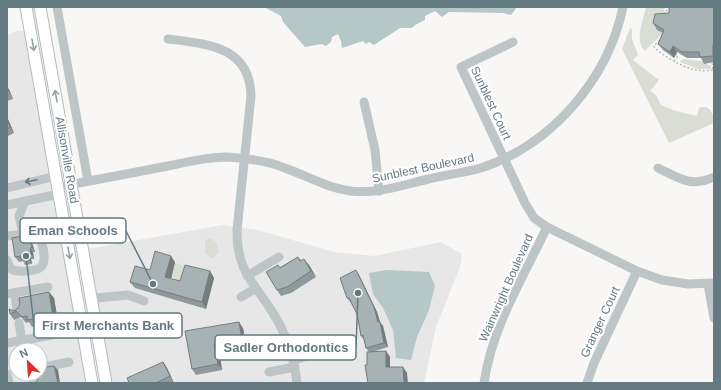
<svg xmlns="http://www.w3.org/2000/svg" width="721" height="390" font-family="Helvetica,sans-serif">
	<style>
		.built { fill: #e6e7e6; fill-rule: evenodd }
		.green { fill: #d9ddd4 }
		.water { fill: #b6c7c8 }
		.lines { fill: none; stroke-linecap: round; stroke-linejoin: round }
		.major-casing { stroke: #b2b9bb; stroke-width: 13 }
		.path { stroke: #b9bdbf; stroke-width: 1.5; stroke-dasharray: 2 2; stroke-linecap: butt }
		.minor { stroke: #bec5c7; stroke-width: 9 }
		.major { stroke: #fff; stroke-width: 11 }
		.wall { fill: #8f999b }
		.shaded-wall { fill: #747d7e }
		.building { fill: #a6b2b4; stroke: #747d7e }
		.oneway { stroke: #92a2a6 }
		.oneway2 { stroke: #637a80 }
		.labels { text-anchor: middle; dominant-baseline: central; stroke-width: 4; stroke-linejoin: round; paint-order: stroke }
		.street-label { font-size: 12px; fill: #637a80; stroke: #fff }
		.leader { fill: none; stroke: #637a80; stroke-width: 1.5 }
		.callout-dot { fill: #637a80; stroke: #fff; stroke-width: 1.5 }
		.callout { fill: #fff; stroke: #637a80; stroke-width: 1.5 }
		.callout-label { font-size: 13px; text-anchor: middle; font-weight: bold; fill: #637a80 }
	</style>
	<rect width="100%" height="100%" fill="#f8f7f5"/>
	<!-- built -->
	<g class="built">
		<path d="M27 30 90 383H7V36L16 31ZM16 350H40V374H16Z"/>
		<path d="M223 225 258 230 334 252 374 256 441 242 462 254 460 267 436 327 424 383H111L88 249Z"/>
	</g>
	<!-- green -->
	<g class="green">
		<path d="M646 7H662L667 15 668 36H660L645 51C634 41 643 20 646 7Z"/>
		<path d="M630 28 632 29V39L638 55 633 60 659 80 650 91 656 95 661 105 676 111 697 116 699 108C710 104 714 114 714 123L669 143 622 49Z"/>
		<path d="M683 59 701 61 711 66V69H698L680 62Z"/>
		<path d="M207 239H211L216 242 219 253 212 258 205 254V242Z"/>
		<path d="M175 263 188 266 185 285 173 284 175 278 170 277Z"/>
	</g>
	<!-- water -->
	<g class="water">
		<path d="M264 7H517L511 15 503 13 449 12 442 17 435 11 425 16V20L415 25 412 28H400L374 45 369 42 366 44 363 41 342 48 341 41 338 34 332 37 331 42 326 46 322 44 305 47 283 22 281 16Z"/>
		<path d="M386 270 429 272 435 286 429 310 417 337 411 360 396 358 393 330 383 308 373 294 369 273Z"/>
	</g>
	<g class="lines">
		<!-- major casing -->
		<g class="major-casing">
			<g id="major">
				<path d="M26 7 92 383"/>
				<path d="M40 7 106 383"/>
			</g>
		</g>
		<!-- path -->
		<g class="path">
			<path d="M663 7 670 14"/>
			<path d="M662 37 654 46C657 53 683 67 692 69 699 71 706 71 714 70"/>
			<path d="M674 61 678 56 676 54"/>
			<path d="M712 63 713 70"/>
		</g>
		<!-- minor -->
		<g class="minor">
			<path d="M57 7 88 181"/>
			<path d="M168 39C207 44 250 46 251 96L237 230C237 272 253 281 273 313 287 335 294 358 297 383"/>
			<path d="M513 42 461 67 525 203 534 218 547 227 637 271 662 280 688 284 714 283"/>
			<path d="M364 102 375 150 379 191"/>
			<path d="M658 168C679 178 690 188 714 177"/>
			<path d="M58 187C95 180 131 173 168 166 187 162 207 157 227 157 247 158 267 161 285 168 307 176 328 188 351 191 379 194 402 185 429 179 447 174 466 173 484 167 553 143 608 79 623 7"/>
			<path d="M7 188 56 176"/>
			<path d="M7 205 59 194"/>
			<path d="M23 234 19 216 25 201"/>
			<path d="M7 236 36 233C42 238 47 259 42 266 38 272 15 273 10 268L7 260"/>
			<path d="M247 276 279 257"/>
			<path d="M708 284 714 318"/>
			<path d="M15 293 17 311"/>
			<path d="M7 294 48 287"/>
			<path d="M241 297 255 289"/>
			<path d="M96 298 128 295 144 301"/>
			<path d="M19 323 22 341"/>
			<path d="M7 343 63 333"/>
			<path d="M313 351 350 340"/>
			<path d="M292 354 310 348 313 351 311 355 294 360"/>
			<path d="M40 368 69 362"/>
			<path d="M269 372 295 367"/>
			<path d="M7 374 9 383"/>
			<path d="M33 374 35 383"/>
			<path d="M484 383C492 327 523 278 547 227"/>
			<path d="M587 383 594 363 637 271"/>
		</g>
		<!-- major -->
		<use href="#major" class="major"/>
	</g>
	<!-- wall -->
	<g class="wall">
		<path d="M714 7V62L704 64 701 58H687L677 52 674 58 663 50 658 44 663 33 657 30 653 23 669 13Z"/>
		<path d="M7 87 13 99 7 101Z"/>
		<path d="M7 117 14 133 8 136 7 134Z"/>
		<path d="M31 240 35 252H33L34 259H31L32 264 25 265 23 261 19 262 15 257Z"/>
		<path d="M298 257 301 260 309 265 316 277 291 293 281 296 277 290 280 267Z"/>
		<path d="M175 262 171 279 180 281 210 271 214 278 206 309 135 288 130 282 150 270Z"/>
		<path d="M359 275 377 312 380 322 383 326 388 347 372 352 386 351 390 357V367H403L407 373 367 365 369 352 366 348 364 340 361 336 357 314 351 303 347 298Z"/>
		<path d="M49 292 54 298 58 322 32 327 29 322 26 323 21 317 14 320 10 314 14 311Z"/>
		<path d="M243 328 246 345 219 350 222 370 196 375 192 369 185 331Z"/>
		<path d="M163 362 167 368 174 383H129Z"/>
	</g>
	<!-- shaded-wall -->
	<g class="shaded-wall">
		<path d="M713 45 714 47V58L713 56Z"/>
		<path d="M673 46 677 52 674 58 670 52Z"/>
		<path d="M7 87 9 89 13 99 9 92 7 89Z"/>
		<path d="M7 117 14 133 10 127 7 120Z"/>
		<path d="M28 235 31 240 35 252 32 247Z"/>
		<path d="M30 248 33 252 34 259 31 254Z"/>
		<path d="M28 255 31 259 32 264 29 260Z"/>
		<path d="M171 256 175 262 170 283 165 277Z"/>
		<path d="M304 259 309 265 316 277 311 271Z"/>
		<path d="M356 270 359 275 377 312 380 322 383 326 388 347 384 343 378 322Z"/>
		<path d="M210 271 214 278 206 309 202 302Z"/>
		<path d="M49 292 54 298 58 322 53 316Z"/>
		<path d="M239 322 243 328 246 345 242 339Z"/>
		<path d="M214 344 219 350 222 370 218 364Z"/>
		<path d="M386 351 390 357V373L386 367Z"/>
		<path d="M163 362 167 368 174 383 170 376Z"/>
		<path d="M54 366 58 370 60 383H58Z"/>
		<path d="M403 367 407 373 408 383H404Z"/>
	</g>
	<!-- building -->
	<g class="building">
		<path d="M669 7H714V45H713V56L700 57 699 52H682L673 46 670 52 658 44 664 30 653 23 655 14 669 13Z"/>
		<path d="M7 120 10 127 7 129Z"/>
		<path d="M28 235 32 247 30 248 31 254 28 255 29 260H22L21 256 15 257 12 238Z"/>
		<path d="M155 251 171 256 165 277 180 281 185 265 210 271 202 302 130 282 135 266 150 270Z"/>
		<path d="M298 257 300 261 304 259 311 271 287 287 277 290 266 272 278 265 280 268Z"/>
		<path d="M356 270 374 307 378 322H380L384 343 366 348 363 335 361 336 357 314 349 298H347L340 278Z"/>
		<path d="M49 292 53 316 27 320V316L22 317 16 311 10 314 9 309 14 311 18 308 20 304 19 298Z"/>
		<path d="M239 322 242 339 214 344 218 364 192 369 185 331Z"/>
		<path d="M386 351V367H403L404 383H368L365 365H367V352Z"/>
		<path d="M163 362 170 376 156 383H129L127 378Z"/>
		<path d="M54 366 58 383H35L38 380 37 374H40V368Z"/>
	</g>
	<!-- one-way arrows -->
	<defs><path id="oneway-shaft" d="M-6 0H5M1.5-3L5.5 0L1.5 3" fill="none" stroke-width="1.6" stroke-linecap="round" stroke-linejoin="round"/></defs>
	<g class="oneway">
		<use href="#oneway-shaft" transform="translate(33 45) rotate(80)"/>
		<use href="#oneway-shaft" transform="translate(56 96) rotate(-100)"/>
		<use href="#oneway-shaft" transform="translate(69 253) rotate(80)"/>
	</g>
	<use class="oneway2" href="#oneway-shaft" transform="translate(31 181) rotate(168)"/>
	<g class="labels">
		<!-- street labels -->
		<g class="street-label">
			<text transform="translate(491 103) rotate(65)">Sunblest Court</text>
			<text transform="translate(67 160) rotate(80)">Allisonville Road</text>
			<text transform="translate(423 168) rotate(-12)">Sunblest Boulevard</text>
			<text transform="translate(506 288) rotate(-66)">Wainwright Boulevard</text>
			<text transform="translate(600 322) rotate(-65)">Granger Court</text>
		</g>
	</g>
	<!-- callouts -->
	<path class="leader" d="M153 284L126 231M26 256L34 325M358 293L356 347"/>
	<g class="callout-dot">
		<circle cx="153" cy="284" r="4"/>
		<circle cx="26" cy="256" r="4"/>
		<circle cx="358" cy="293" r="4"/>
	</g>
	<g class="callout">
		<rect x="20" y="218" width="106" height="25" rx="4"/>
		<rect x="34" y="313" width="148" height="25" rx="4"/>
		<rect x="215" y="335" width="141" height="25" rx="4"/>
	</g>
	<g class="callout-label">
		<text x="73" y="235">Eman Schools</text>
		<text x="108" y="330">First Merchants Bank</text>
		<text x="286" y="352">Sadler Orthodontics</text>
	</g>
	<!-- border -->
	<rect width="721" height="390" fill="none" stroke="#637a80" stroke-width="16"/>
	<!-- north arrow -->
	<g transform="translate(28 362) rotate(335)"><circle r="19" fill="#ffffff" stroke="#c1cacc"/>
	<path d="M0-3L7 15L0 10L-7 15Z" fill="#e22c2b"/>
	<text y="-6" font-size="11" font-weight="bold" text-anchor="middle" fill="#637a80">N</text>
	</g>
</svg>
